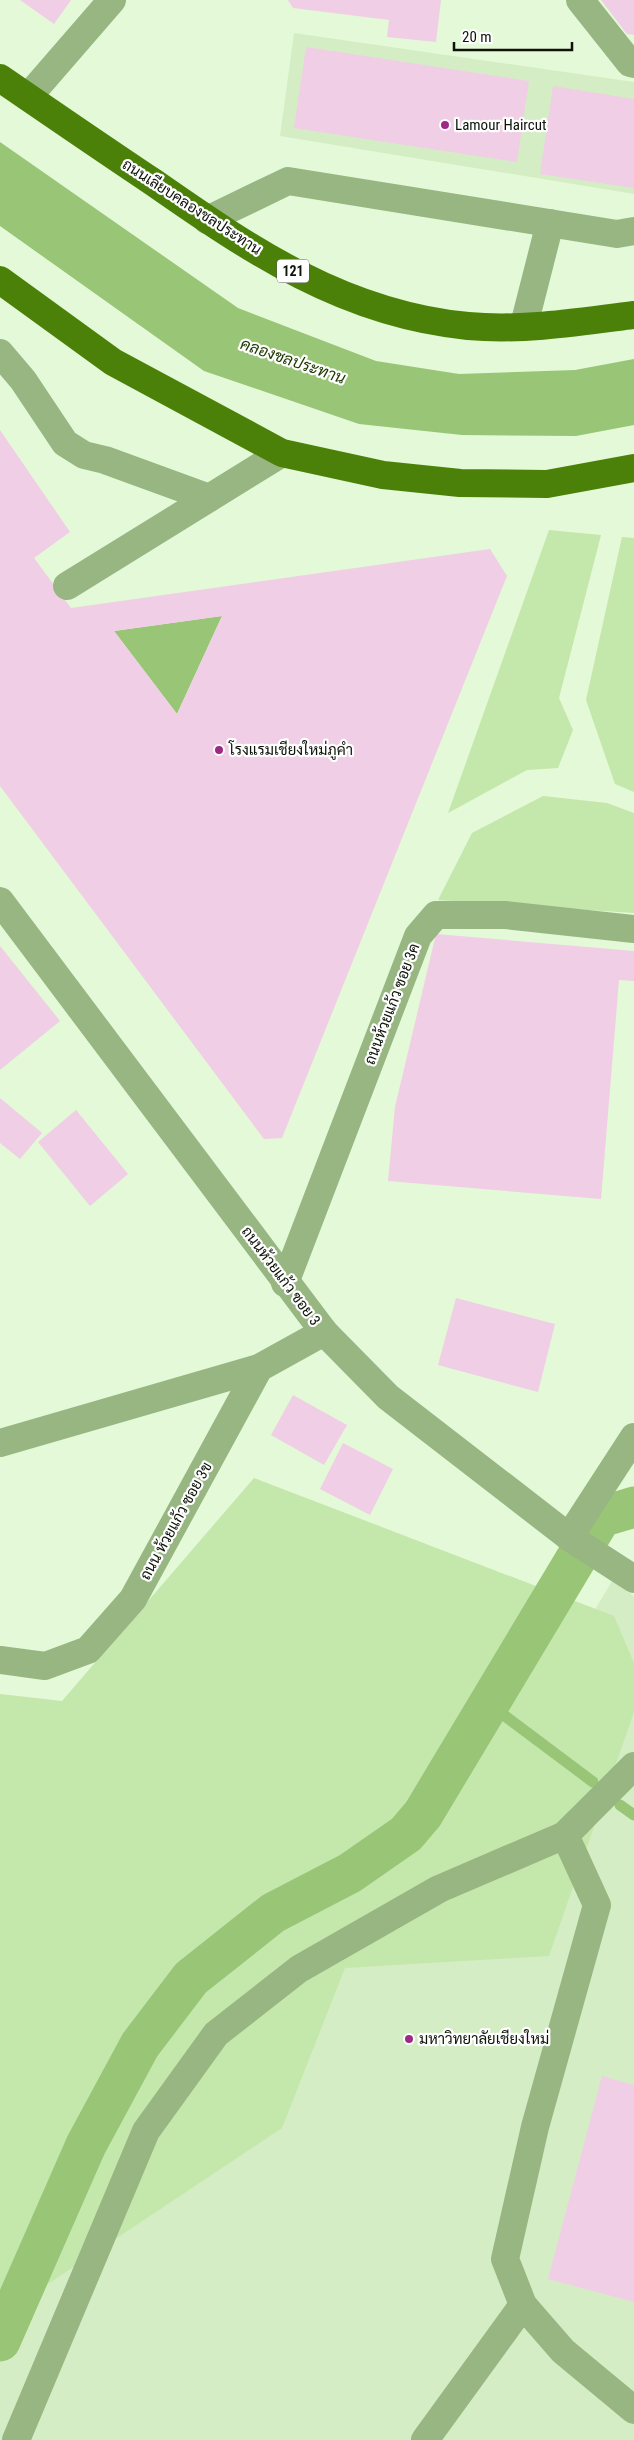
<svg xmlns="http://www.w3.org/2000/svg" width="634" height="2440" font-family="'Roboto Condensed',Sarabun,sans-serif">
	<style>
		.built { fill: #d5edc5 }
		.green { fill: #c4e7ac }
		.water { fill: #98c576 }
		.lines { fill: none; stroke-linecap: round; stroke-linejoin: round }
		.stream { stroke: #98c576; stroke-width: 11 }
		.canal { stroke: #98c576; stroke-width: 41 }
		.building { fill: #f0cee5; fill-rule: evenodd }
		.minor { stroke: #97b682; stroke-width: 28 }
		.major { stroke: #4b8109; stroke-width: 28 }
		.poi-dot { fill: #9d2985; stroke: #fefefe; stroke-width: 2 }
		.labels { text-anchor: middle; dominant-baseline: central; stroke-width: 4.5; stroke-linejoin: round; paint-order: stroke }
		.shield { fill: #fefefe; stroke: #555a52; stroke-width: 1 }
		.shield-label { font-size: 14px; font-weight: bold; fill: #0d1308 }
		.poi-label { font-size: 15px; fill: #0d1308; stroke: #fefefe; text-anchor: start }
		.street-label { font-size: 15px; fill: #0d1308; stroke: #fefefe }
		.water-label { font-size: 16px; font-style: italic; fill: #1c3800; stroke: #fefefe }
	</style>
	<rect width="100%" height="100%" fill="#e4f9d7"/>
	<!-- built -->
	<g class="built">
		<path d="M294 33 634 82V194L280 136Z"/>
		<path d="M612 1581 634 1596V2440H0V2326L31 2240 442 1864Z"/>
	</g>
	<!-- green -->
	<g class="green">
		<path d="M549 530 601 535 559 698 573 730 558 768 527 770 448 813Z"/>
		<path d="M622 537 634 538V792L615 784 586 700Z"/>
		<path d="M543 796 607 803 634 813V913L438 900 472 833Z"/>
		<path d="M254 1478 614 1616 634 1663V1712L549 1956 345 1968 282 2128 0 2316V1694L62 1701Z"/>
	</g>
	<!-- water -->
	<g class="water">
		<path d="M0 142 238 308 376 361 459 374 575 370 634 359V425L576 436 462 435 359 424 204 371 0 226Z"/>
		<path d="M222 616 177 714 114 631Z"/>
	</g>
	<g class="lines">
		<!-- stream -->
		<g class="stream">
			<path d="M489 1704 593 1782"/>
			<path d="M620 1805 634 1815"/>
		</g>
		<!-- canal -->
		<path class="canal" d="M0 2341 86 2145 140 2045 191 1978 273 1913 350 1873 406 1834 423 1814 601 1517 634 1507"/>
	</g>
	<!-- building -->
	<g class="building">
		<path d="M20 0H71L54 24Z"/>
		<path d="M288 0H441L436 42 387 37 389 20 293 8Z"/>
		<path d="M601 0H634V35L627 34Z"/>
		<path d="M306 47 529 81 517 162 294 128Z"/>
		<path d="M553 86 634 99V188L540 174Z"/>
		<path d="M0 430 70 532 34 558 71 608 490 549 507 576 282 1138 264 1139 0 786ZM222 616 177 714 114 631Z"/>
		<path d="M436 934 634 951V981L619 980 601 1199 388 1181 395 1107Z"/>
		<path d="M0 946 60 1021 0 1070Z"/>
		<path d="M0 1098 42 1133 20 1159 0 1143Z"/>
		<path d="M76 1110 128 1174 90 1206 38 1142Z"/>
		<path d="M456 1298 555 1324 538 1392 438 1365Z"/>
		<path d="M293 1395 347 1425 324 1465 271 1435Z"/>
		<path d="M343 1443 393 1469 370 1515 320 1489Z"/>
		<path d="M602 2076 634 2085V2302L548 2279Z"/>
	</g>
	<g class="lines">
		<!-- minor -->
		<g class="minor">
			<path d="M580 0 630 63 634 64"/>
			<path d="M28 97 112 0"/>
			<path d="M207 220 288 181 617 234 634 231"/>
			<path d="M524 325 550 223"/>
			<path d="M0 353 23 380 65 443 84 455 105 460 209 498"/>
			<path d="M67 586 282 453"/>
			<path d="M0 901 324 1332 388 1397 569 1537 634 1579"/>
			<path d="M285 1283 418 936 436 915H505L634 929"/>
			<path d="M0 1443 259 1368"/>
			<path d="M569 1537 634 1437"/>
			<path d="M0 1660 45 1666 88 1650 133 1599 259 1368 324 1332"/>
			<path d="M578 1822 565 1835 597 1905 535 2127 505 2259 523 2305 563 2351 634 2410"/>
			<path d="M16 2440 146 2131 216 2034 299 1969 439 1889 565 1835 634 1766"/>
			<path d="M425 2440 523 2305"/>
		</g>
		<!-- major -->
		<g class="major">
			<path d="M0 78C51 113 102 148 153 182 252 251 344 314 468 326 523 331 580 322 634 315"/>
			<path d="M0 280 113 362 282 453 383 475 460 483 547 484 634 468"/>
		</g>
	</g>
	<!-- markers -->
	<g class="poi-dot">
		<circle cx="445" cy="125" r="5"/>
		<circle cx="219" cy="750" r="5"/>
		<circle cx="409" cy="2039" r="5"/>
	</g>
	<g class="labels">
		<!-- shield labels -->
		<rect class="shield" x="277" y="259.5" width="32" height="23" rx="4"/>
		<g class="shield-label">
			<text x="293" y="271">121</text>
		</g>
		<!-- poi labels -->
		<g class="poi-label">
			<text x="455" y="125">Lamour Haircut</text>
			<text x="229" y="750">โรงแรมเชียงใหม่ภูคำ</text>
			<text x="419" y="2039">มหาวิทยาลัยเชียงใหม่</text>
		</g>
		<!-- street labels -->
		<g class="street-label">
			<text transform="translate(192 207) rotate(33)">ถนนเลียบคลองชลประทาน</text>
			<text transform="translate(392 1004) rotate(-69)">ถนนห้วยแก้ว ซอย 3ค</text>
			<text transform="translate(281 1276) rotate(53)">ถนนห้วยแก้ว ซอย 3</text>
			<text transform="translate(176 1521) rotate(-61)">ถนน ห้วยแก้ว ซอย 3ข</text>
		</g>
		<!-- water labels -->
		<g class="water-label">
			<text transform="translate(293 361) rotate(19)">คลองชลประทาน</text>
		</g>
	</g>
	<!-- scale -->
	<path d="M454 42v8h118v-8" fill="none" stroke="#0d1308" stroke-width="2.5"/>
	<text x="462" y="42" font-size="15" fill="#0d1308" stroke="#fefefe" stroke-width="4" paint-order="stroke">20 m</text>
</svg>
